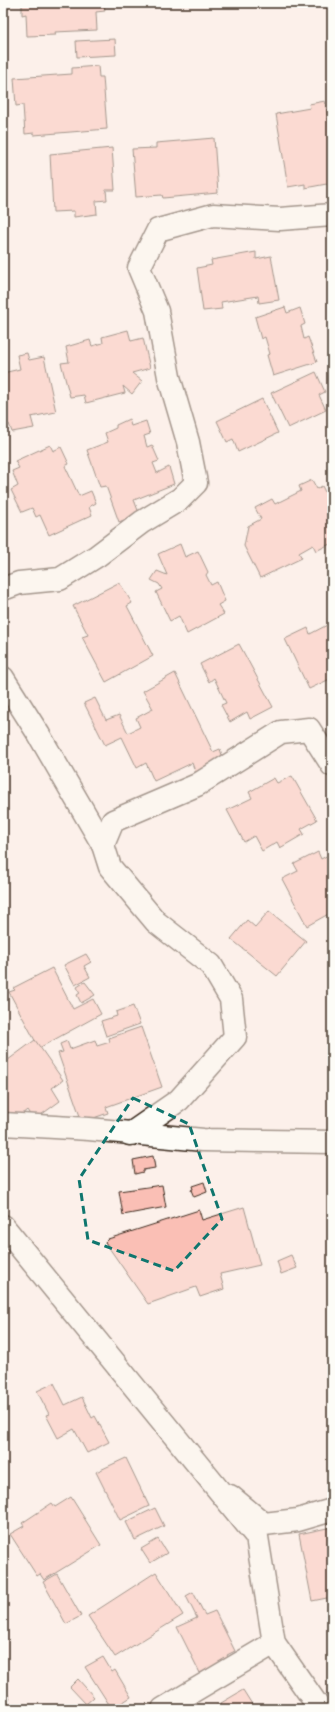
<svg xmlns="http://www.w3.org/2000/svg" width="335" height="1712" font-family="'Playpen Sans',sans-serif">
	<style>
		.building { fill: #fabfb5; stroke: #3b2a1e }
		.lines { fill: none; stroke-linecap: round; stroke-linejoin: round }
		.minor-casing { stroke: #3b2a1e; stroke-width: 25 }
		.major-casing { stroke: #3b2a1e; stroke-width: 25 }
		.minor { stroke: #fdfcf7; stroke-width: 22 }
		.major { stroke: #fdfcf7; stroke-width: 22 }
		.marked { fill: none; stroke: #0f766e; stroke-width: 3; stroke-dasharray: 8 5; stroke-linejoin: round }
	</style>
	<rect width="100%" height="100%" fill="#fcf0ea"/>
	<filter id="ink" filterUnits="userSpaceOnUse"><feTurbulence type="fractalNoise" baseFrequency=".025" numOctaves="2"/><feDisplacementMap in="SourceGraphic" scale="8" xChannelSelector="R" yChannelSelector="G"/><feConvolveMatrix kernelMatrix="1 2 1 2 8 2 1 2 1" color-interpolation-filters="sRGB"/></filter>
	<g filter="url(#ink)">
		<!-- building -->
		<g class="building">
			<path d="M22 3H104L105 11 96 12 97 30 55 32 56 35 27 36 26 14 22 15Z"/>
			<path d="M115 39 116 55 77 57 76 41Z"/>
			<path d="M98 66 99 77H103L107 129 34 135V133L25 134 23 105 16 106 14 78 72 74V68Z"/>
			<path d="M325 101 332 141V183L305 188V184L288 187 276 114 310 108 309 104Z"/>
			<path d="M214 138 218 193 163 198 162 195 136 197 132 149 156 148V143Z"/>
			<path d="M112 148 115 190H106L107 200 96 201 97 214 74 217V211L53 212 50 154Z"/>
			<path d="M256 252V259L271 256 279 300 259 303 258 296 221 302 222 309 203 311 197 268 212 265 211 260Z"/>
			<path d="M285 307 287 313 300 308 305 324 301 326 304 339 308 337 317 362 273 376 267 355 270 354 265 337 261 339 255 317Z"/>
			<path d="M128 330 131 341 143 338 150 368 132 373 142 381 132 394 123 386 125 393 86 403 84 395 70 397 61 363 69 362 66 347 90 340 92 346 103 343 102 337Z"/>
			<path d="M27 353 29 360 44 357 56 412 31 417 34 428 12 432 9 424 3 425V373L20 369 17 355Z"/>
			<path d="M316 372 325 392 319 395 326 410 288 428 271 393Z"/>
			<path d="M262 399 278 433 238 452 233 439 227 442 217 421Z"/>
			<path d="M129 419 131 426 146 421 150 434 144 436 147 447 152 445 159 461 153 463 157 473 169 467 174 484 134 500 139 513 119 522 106 486 100 487 87 450 108 442 105 433 116 428V425Z"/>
			<path d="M50 445 53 451 61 447 69 464 65 466 79 496 91 491 96 503 89 507 92 515 49 535 40 515 36 517 32 508 22 512 11 490 18 486 12 471 19 468 15 461Z"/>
			<path d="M312 480 317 489 322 486 332 506V543L316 551 313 545 299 553 302 558 260 578 244 546 248 526 261 519 255 508 272 499 275 504 301 491 299 486Z"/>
			<path d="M180 544 185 557 198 551 208 572 206 575 211 585 217 582 225 601 218 605 224 614 187 634 179 616 170 621 156 592 162 589 159 584 151 580 157 571 167 575 158 554Z"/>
			<path d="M118 583 121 585 132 603 127 606 153 656 106 682 82 637 88 635 73 606Z"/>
			<path d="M332 616V678L309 689 285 639 308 628 310 634 331 623 328 618Z"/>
			<path d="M239 644 273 707 250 719 247 712 230 722 221 705 226 703 214 678 209 682 200 664Z"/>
			<path d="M175 673 213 752 220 749 224 761 196 774 192 763 154 781 146 763 137 768 122 737 105 745 84 703 95 698 106 720 119 715 128 733 140 727 136 718 153 709 143 691Z"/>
			<path d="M292 776 317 820 301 829 304 834 280 848 277 842 262 851 254 836 244 842 227 810 252 798 249 792 274 778 277 783Z"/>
			<path d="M318 852 321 859 332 853V912L307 926 282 879 298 871 294 864Z"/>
			<path d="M269 911 306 941 277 976 231 939 247 920 255 927Z"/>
			<path d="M86 954 91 962 84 966 90 977 75 985 64 965Z"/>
			<path d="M52 968 73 1009 93 999 101 1014 39 1048 9 992 15 990 13 988Z"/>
			<path d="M85 982 95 995 81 1003 77 995 80 993 77 987Z"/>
			<path d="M133 1006 140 1024 106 1036 101 1021 117 1016 116 1012Z"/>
			<path d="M141 1027 162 1087 106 1107 108 1113 82 1122 58 1053 63 1052 60 1044 67 1041 70 1049 95 1040 97 1046 110 1042 109 1038Z"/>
			<path d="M35 1040 63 1080 52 1088 60 1101 34 1120 27 1110 15 1120 3 1113V1062L4 1063Z"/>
			<path d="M153 1156 155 1168 143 1170V1172L135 1174 133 1160Z"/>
			<path d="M204 1182 207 1192 194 1197 191 1190 193 1189 192 1186Z"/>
			<path d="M162 1185 166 1207 123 1215 119 1191Z"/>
			<path d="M244 1207 260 1265 220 1274 224 1289 200 1297 196 1287 148 1304 105 1242 108 1239 199 1210 202 1220Z"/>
			<path d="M291 1255 297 1268 281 1274 277 1261Z"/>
			<path d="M54 1383 65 1405 82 1397 92 1418 95 1416 109 1442 87 1453 74 1429 58 1438 46 1415 49 1414 37 1391Z"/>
			<path d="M126 1458 149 1506 120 1520 96 1472Z"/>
			<path d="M71 1497 101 1545 44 1580 40 1574 37 1576 10 1534 24 1526 22 1523 52 1503 55 1507Z"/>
			<path d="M155 1508 164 1526 135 1540 126 1522Z"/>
			<path d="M332 1527V1597L312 1601 299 1534Z"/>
			<path d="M158 1539 167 1553 150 1563 141 1549Z"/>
			<path d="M156 1572 183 1615 115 1657 88 1616Z"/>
			<path d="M57 1574 81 1616 66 1624 43 1582Z"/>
			<path d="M193 1592 205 1615 215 1611 235 1651 227 1655 229 1659 200 1673 177 1627 197 1618 186 1596Z"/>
			<path d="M103 1657 112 1672 115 1670 131 1697 112 1709 85 1667Z"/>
			<path d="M78 1679 94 1697 86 1704 70 1687Z"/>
			<path d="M3 1685 10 1699 3 1703Z"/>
			<path d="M243 1690 255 1709H218L216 1706Z"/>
		</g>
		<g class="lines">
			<!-- minor casing -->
			<g class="minor-casing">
				<g id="minor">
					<path d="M3 589 19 583 60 579 97 556 142 522 180 499 196 483 188 442 169 377 157 311 139 268 158 230 213 215 280 219 332 215"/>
					<path d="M3 678 39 735 103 845"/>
					<path d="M3 1124 89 1129 203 1140 332 1142"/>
					<path d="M130 1134 179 1100 235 1037 231 999 211 965 156 922 110 867 103 845 113 821 197 785 281 732 309 729 332 765"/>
					<path d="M230 1496 264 1524 298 1520 332 1510"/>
					<path d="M163 1709 274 1643"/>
				</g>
			</g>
			<!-- major casing -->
			<g class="major-casing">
				<path id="major" d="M3 1226 257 1537 274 1643 320 1709"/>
			</g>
			<!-- minor -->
			<use href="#minor" class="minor"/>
			<!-- major -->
			<use href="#major" class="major"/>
		</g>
	</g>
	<!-- marked area -->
	<path d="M0 0H335V1712H0ZM133 1098 189 1124 222 1219 174 1271 88 1240 79 1179Z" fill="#fcf0ea" fill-opacity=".55" fill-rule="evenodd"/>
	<path class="marked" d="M133 1098 189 1124 222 1219 174 1271 88 1240 79 1179Z"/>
	<!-- margin -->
	<rect width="335" height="1712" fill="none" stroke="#fdfcf7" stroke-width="16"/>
	<rect x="8" y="8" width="319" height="1696" fill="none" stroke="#3b2a1e" stroke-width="1.5" filter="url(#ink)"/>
</svg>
